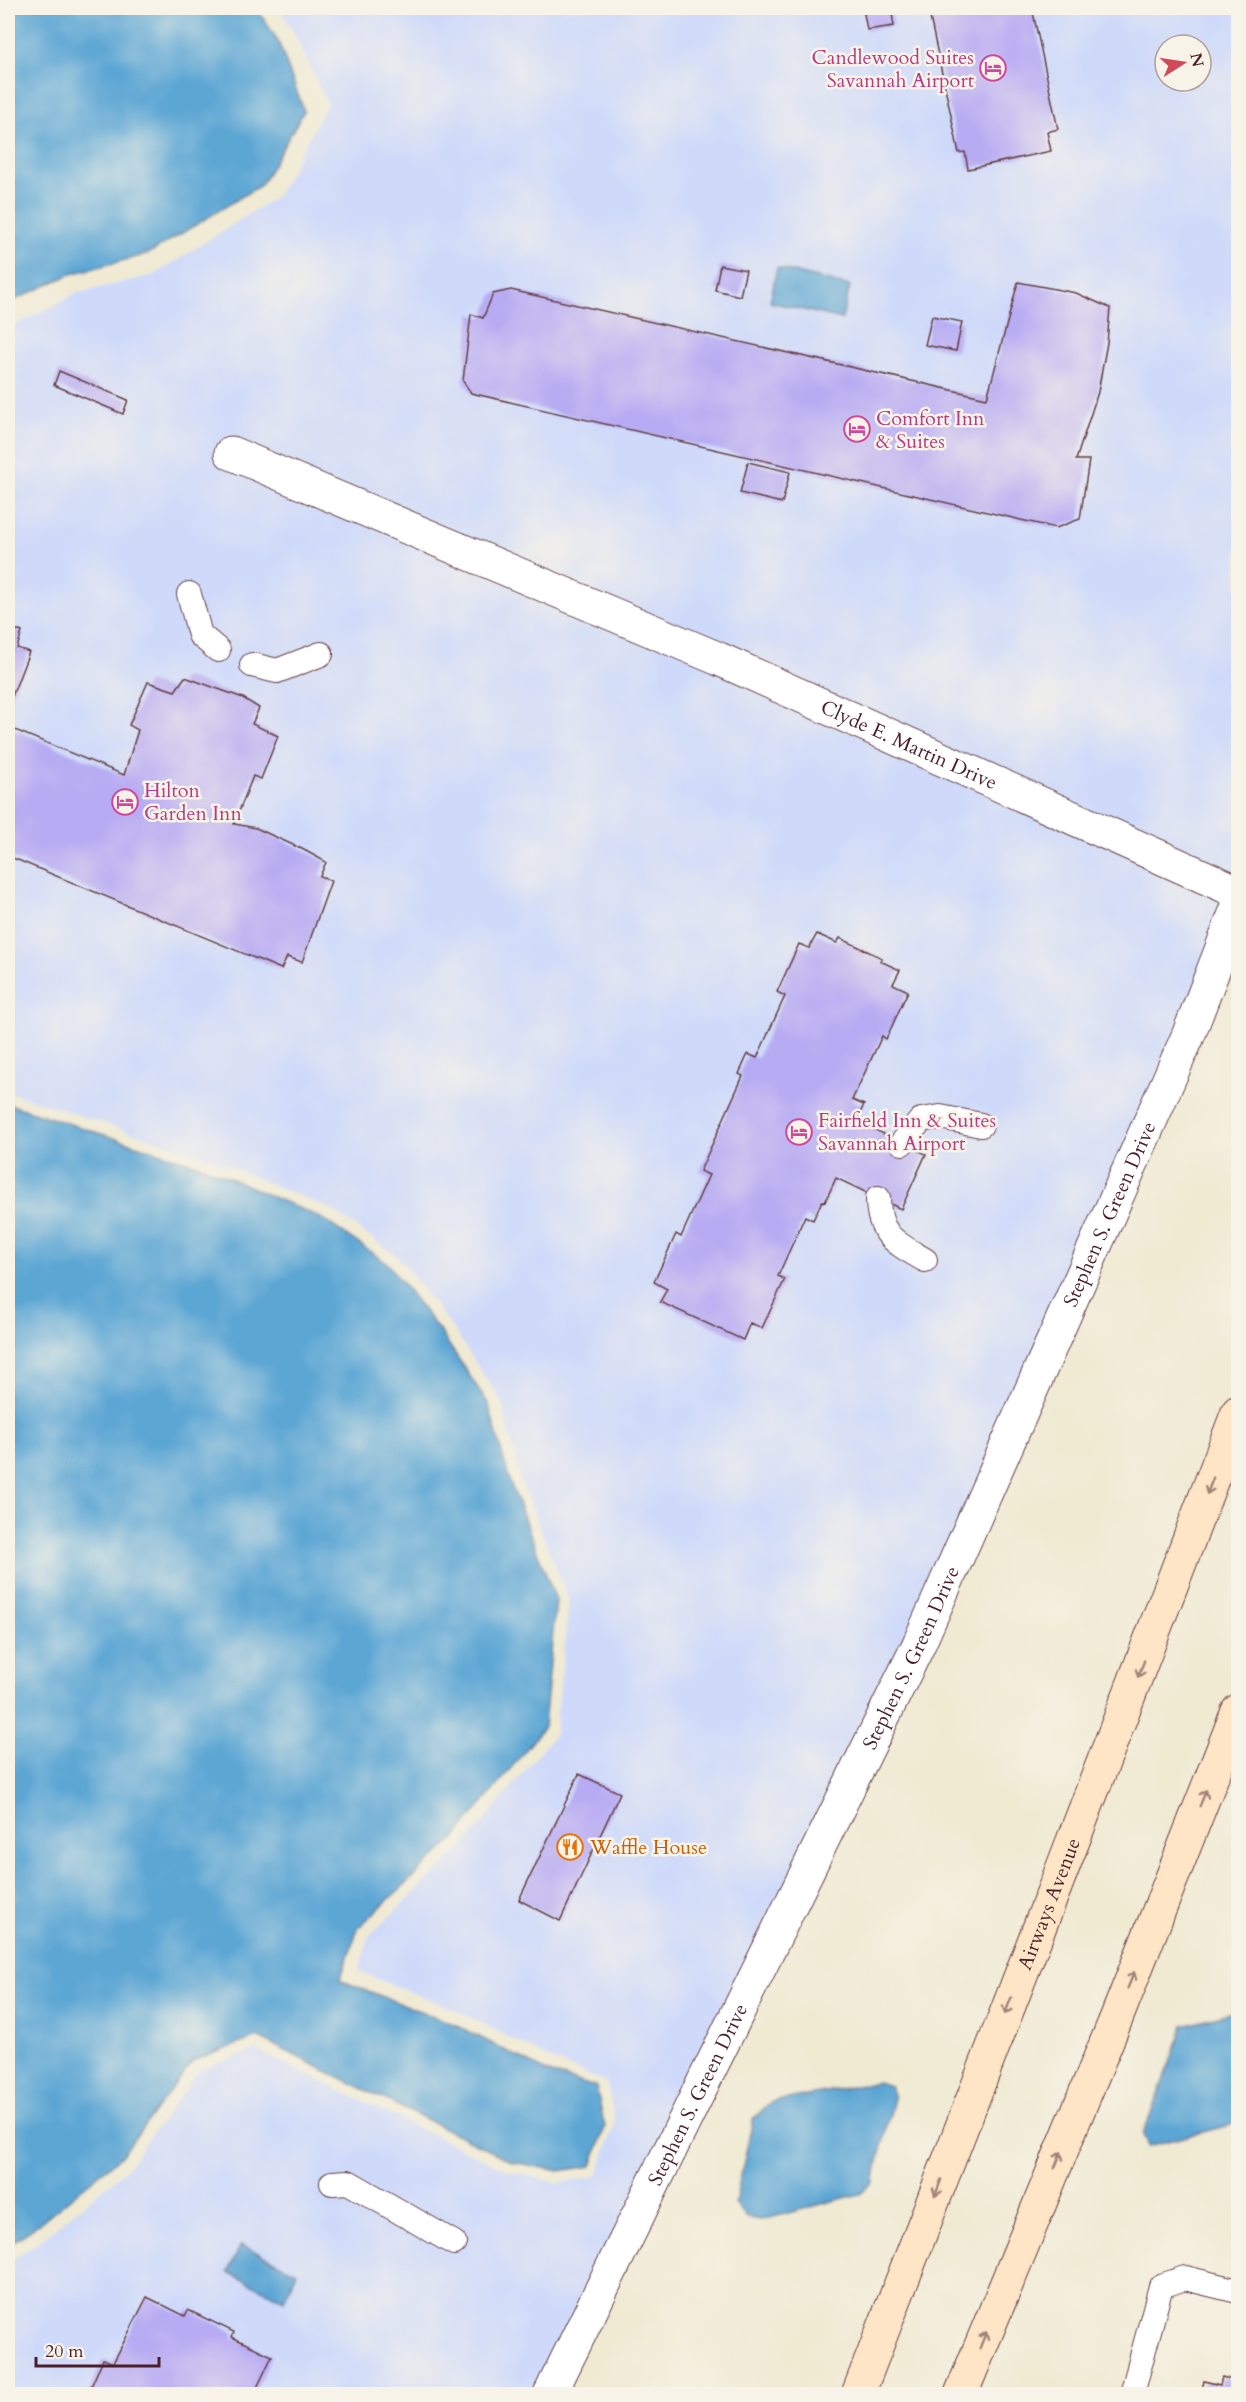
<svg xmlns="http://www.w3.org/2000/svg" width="1246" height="2402" font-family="Cardo,serif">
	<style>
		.built { fill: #cfdafa; fill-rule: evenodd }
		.water { fill: #5ca6d4; stroke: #536280; stroke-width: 1.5 }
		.building { fill: #b7abf3 }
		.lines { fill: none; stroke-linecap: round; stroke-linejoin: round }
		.service-casing { stroke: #633d44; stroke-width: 26 }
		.minor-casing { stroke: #633d44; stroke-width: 35 }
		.secondary-casing { stroke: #633d44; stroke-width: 35 }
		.service { stroke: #fff; stroke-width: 24 }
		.minor { stroke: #fff; stroke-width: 33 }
		.secondary { stroke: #fde5c5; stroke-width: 33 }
		.oneway { stroke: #a48278 }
		.labels { text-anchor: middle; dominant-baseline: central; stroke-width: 5; stroke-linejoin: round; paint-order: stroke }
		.hotel-label { font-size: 20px; fill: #b23c85; stroke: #f7f3e8; text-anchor: start }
		.street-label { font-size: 20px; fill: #4a1f2b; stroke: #f7f3e8 }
		.food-label { font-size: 20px; fill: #c56008; stroke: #f7f3e8; text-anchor: start }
	</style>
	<rect width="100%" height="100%" fill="#f7f3e8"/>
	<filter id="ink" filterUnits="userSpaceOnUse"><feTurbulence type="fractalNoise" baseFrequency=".0167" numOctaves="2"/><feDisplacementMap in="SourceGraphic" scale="12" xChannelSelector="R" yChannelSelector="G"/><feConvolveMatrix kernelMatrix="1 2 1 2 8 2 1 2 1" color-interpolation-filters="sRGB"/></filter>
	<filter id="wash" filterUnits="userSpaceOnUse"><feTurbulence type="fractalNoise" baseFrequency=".008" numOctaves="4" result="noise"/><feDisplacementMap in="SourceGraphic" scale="24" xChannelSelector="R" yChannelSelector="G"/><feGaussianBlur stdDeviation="1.35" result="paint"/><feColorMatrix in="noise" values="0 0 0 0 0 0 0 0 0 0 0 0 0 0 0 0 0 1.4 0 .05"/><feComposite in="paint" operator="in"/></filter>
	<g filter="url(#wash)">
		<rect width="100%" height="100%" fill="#f0ead3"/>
		<!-- built -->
		<path class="built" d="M279 8H1238V906L1188 1036 550 2394H8V2262L38 2242 125 2170 199 2070 255 2050 509 2171 558 2183 597 2176 615 2123 607 2083 552 2060 456 2010 359 1972 368 1937 463 1847 555 1733 569 1600 520 1479 502 1403 454 1330 398 1257 332 1210 210 1158 8 1092V329L77 293 154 275 277 196 327 104 293 31ZM1165 45H1201V81H1165Z"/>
		<!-- water -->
		<g class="water">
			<path d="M8 8H257L278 41 304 111 261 185 148 254 71 274 8 303Z"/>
			<path d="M777 268 850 286 842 319 770 302Z"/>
			<path d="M8 1104 205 1167 321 1218 387 1263 441 1333 488 1403 510 1482 556 1600 544 1727 455 1838 358 1928 340 1980 456 2025 551 2074 596 2087 605 2127 592 2166 559 2171 513 2162 257 2037 193 2061 121 2156 31 2230 8 2245Z"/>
			<path d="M1238 2011V2123L1148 2146 1143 2135 1184 2025Z"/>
			<path d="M878 2082 890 2086 894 2098 873 2182 859 2194 762 2220 747 2218 735 2203 753 2119 771 2102Z"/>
			<path d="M241 2245 297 2272 284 2300 228 2272Z"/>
		</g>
		<g id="blocks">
			<!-- building -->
			<g class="building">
				<path d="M863 8H891L894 26 867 30Z"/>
				<path d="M928 8H1032L1058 129 1047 132 1051 151 968 169 965 152 959 153Z"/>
				<path d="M720 265 746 270 740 296 715 290Z"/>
				<path d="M1018 282 1076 293 1110 308 1107 343 1098 392 1076 460H1089L1080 519 1056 528 471 393 463 381 471 314 483 318 493 294 511 290 987 398Z"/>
				<path d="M932 316 962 322 956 351 925 345Z"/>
				<path d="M59 371 128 400 123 414 54 385Z"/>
				<path d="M748 462 790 472 782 503 740 493Z"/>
				<path d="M8 626 22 632 17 648 29 652 11 699 8 698Z"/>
				<path d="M185 677 243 698 259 708 252 724 278 736 261 779 253 776 234 824 256 828 304 850 326 862 320 876 331 881 302 962 287 957 281 969 8 856V727L124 775 138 730 129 725 148 682 175 691Z"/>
				<path d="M817 934 837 943 840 938 882 958 880 961 900 970 893 984 908 991 886 1039 882 1036 852 1100 864 1105 856 1121 926 1154 901 1209 836 1178 825 1202 822 1201 813 1220 805 1216 778 1276 785 1279 762 1328 750 1323 743 1340 660 1302 667 1289 654 1282 676 1234 681 1237 709 1175 700 1171 743 1076 739 1074 748 1054 757 1058 785 996 777 992 799 944 809 948Z"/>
				<path d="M579 1774 620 1793 560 1921 519 1900Z"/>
				<path d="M147 2297 185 2316 188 2310 234 2332 232 2337 272 2356 254 2394H88L103 2359 113 2363Z"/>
				<path d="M1222 2377 1238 2381V2394H1201L1204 2381 1220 2385Z"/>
			</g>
		</g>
	</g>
	<g filter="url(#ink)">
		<use href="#blocks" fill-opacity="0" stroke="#633d44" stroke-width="1.5"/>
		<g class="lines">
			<!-- service casing -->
			<g class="service-casing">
				<g id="service">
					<path d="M189 594 200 635 218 650"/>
					<path d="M252 665 277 671 321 654"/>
					<path d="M902 1143 921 1120 940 1117 981 1125"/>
					<path d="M878 1198C878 1236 896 1243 925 1260"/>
					<path d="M332 2183 348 2182 454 2243"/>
					<path d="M1132 2394 1161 2286 1185 2278 1238 2291"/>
				</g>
			</g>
			<!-- minor casing -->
			<g class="minor-casing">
				<g id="minor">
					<path id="s1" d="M231 453 719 659 1238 892"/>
					<path id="s2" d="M550 2394 918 1646 1188 1036 1238 906"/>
				</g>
			</g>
			<!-- secondary casing -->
			<g class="secondary-casing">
				<g id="secondary">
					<path id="s3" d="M858 2394C984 2067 1114 1740 1238 1412"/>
					<path d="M961 2394 1116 2019 1238 1711"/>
				</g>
			</g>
			<!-- service -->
			<use href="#service" class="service"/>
			<!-- minor -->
			<use href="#minor" class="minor"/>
			<!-- secondary -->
			<use href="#secondary" class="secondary"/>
		</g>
		<!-- one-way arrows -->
		<defs><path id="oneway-shaft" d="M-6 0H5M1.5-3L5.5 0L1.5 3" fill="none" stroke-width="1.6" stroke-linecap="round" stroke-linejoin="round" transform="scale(1.5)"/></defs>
		<g class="oneway">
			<use href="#oneway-shaft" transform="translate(1210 1486) rotate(111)"/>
			<use href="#oneway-shaft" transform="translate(1141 1669) rotate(111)"/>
			<use href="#oneway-shaft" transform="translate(1203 1798) rotate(-68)"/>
			<use href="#oneway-shaft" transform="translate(1131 1980) rotate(-68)"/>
			<use href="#oneway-shaft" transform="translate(1008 2006) rotate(111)"/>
			<use href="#oneway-shaft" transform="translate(1058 2160) rotate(-68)"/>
			<use href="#oneway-shaft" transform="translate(938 2188) rotate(111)"/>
			<use href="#oneway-shaft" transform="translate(983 2340) rotate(-68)"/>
		</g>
	</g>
	<!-- icons -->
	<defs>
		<g id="hotel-ring" transform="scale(1.35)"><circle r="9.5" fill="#f7f3e8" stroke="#d1479c" stroke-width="1.5"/><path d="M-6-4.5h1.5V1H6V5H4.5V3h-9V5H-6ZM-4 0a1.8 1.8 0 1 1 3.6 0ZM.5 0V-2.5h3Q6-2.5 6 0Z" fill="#d1479c"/></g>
		<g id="restaurant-ring" transform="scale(1.35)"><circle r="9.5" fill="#f7f3e8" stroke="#e8710a" stroke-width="1.5"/><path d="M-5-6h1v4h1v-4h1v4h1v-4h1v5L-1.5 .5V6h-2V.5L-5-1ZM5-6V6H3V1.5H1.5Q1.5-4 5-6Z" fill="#e8710a"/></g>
	</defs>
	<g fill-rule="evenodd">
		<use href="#hotel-ring" x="993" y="68"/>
		<use href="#hotel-ring" x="857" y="429"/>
		<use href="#hotel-ring" x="125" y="802"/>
		<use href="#hotel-ring" x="799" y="1132"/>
		<use href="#restaurant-ring" x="570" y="1847"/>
	</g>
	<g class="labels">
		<!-- hotel labels -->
		<g class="hotel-label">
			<text x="974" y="57" text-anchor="end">Candlewood Suites<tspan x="974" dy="23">Savannah Airport</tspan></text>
			<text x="876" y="418">Comfort Inn<tspan x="876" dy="23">&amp; Suites</tspan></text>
			<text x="144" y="790">Hilton<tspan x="144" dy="23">Garden Inn</tspan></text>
			<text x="818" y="1120">Fairfield Inn &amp; Suites<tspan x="818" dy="23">Savannah Airport</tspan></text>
		</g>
		<!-- street labels -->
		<g class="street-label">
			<text stroke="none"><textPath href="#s1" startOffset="738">Clyde E. Martin Drive</textPath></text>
			<text stroke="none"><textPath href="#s2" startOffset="1306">Stephen S. Green Drive</textPath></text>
			<text stroke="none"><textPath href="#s2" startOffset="820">Stephen S. Green Drive</textPath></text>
			<text stroke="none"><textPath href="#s3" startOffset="526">Airways Avenue</textPath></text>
			<text stroke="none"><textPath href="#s2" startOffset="334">Stephen S. Green Drive</textPath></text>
		</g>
		<!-- food labels -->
		<g class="food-label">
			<text x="590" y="1847">Waffle House</text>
		</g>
	</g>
	<!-- margin -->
	<rect width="1246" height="2402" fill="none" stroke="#f7f3e8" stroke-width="30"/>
	<!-- north arrow -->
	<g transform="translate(1183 63) rotate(78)"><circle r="28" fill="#f7f3e8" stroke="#b29e9c" stroke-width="1.5"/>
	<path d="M0-4.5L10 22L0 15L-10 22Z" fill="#d1495b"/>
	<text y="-9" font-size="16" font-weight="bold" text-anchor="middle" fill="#4a1f2b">N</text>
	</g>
	<!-- scale -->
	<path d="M36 2357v9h123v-9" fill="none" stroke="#4a1f2b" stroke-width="3"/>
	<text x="45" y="2357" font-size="18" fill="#4a1f2b" stroke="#f7f3e8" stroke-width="4.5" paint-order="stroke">20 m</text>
</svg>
